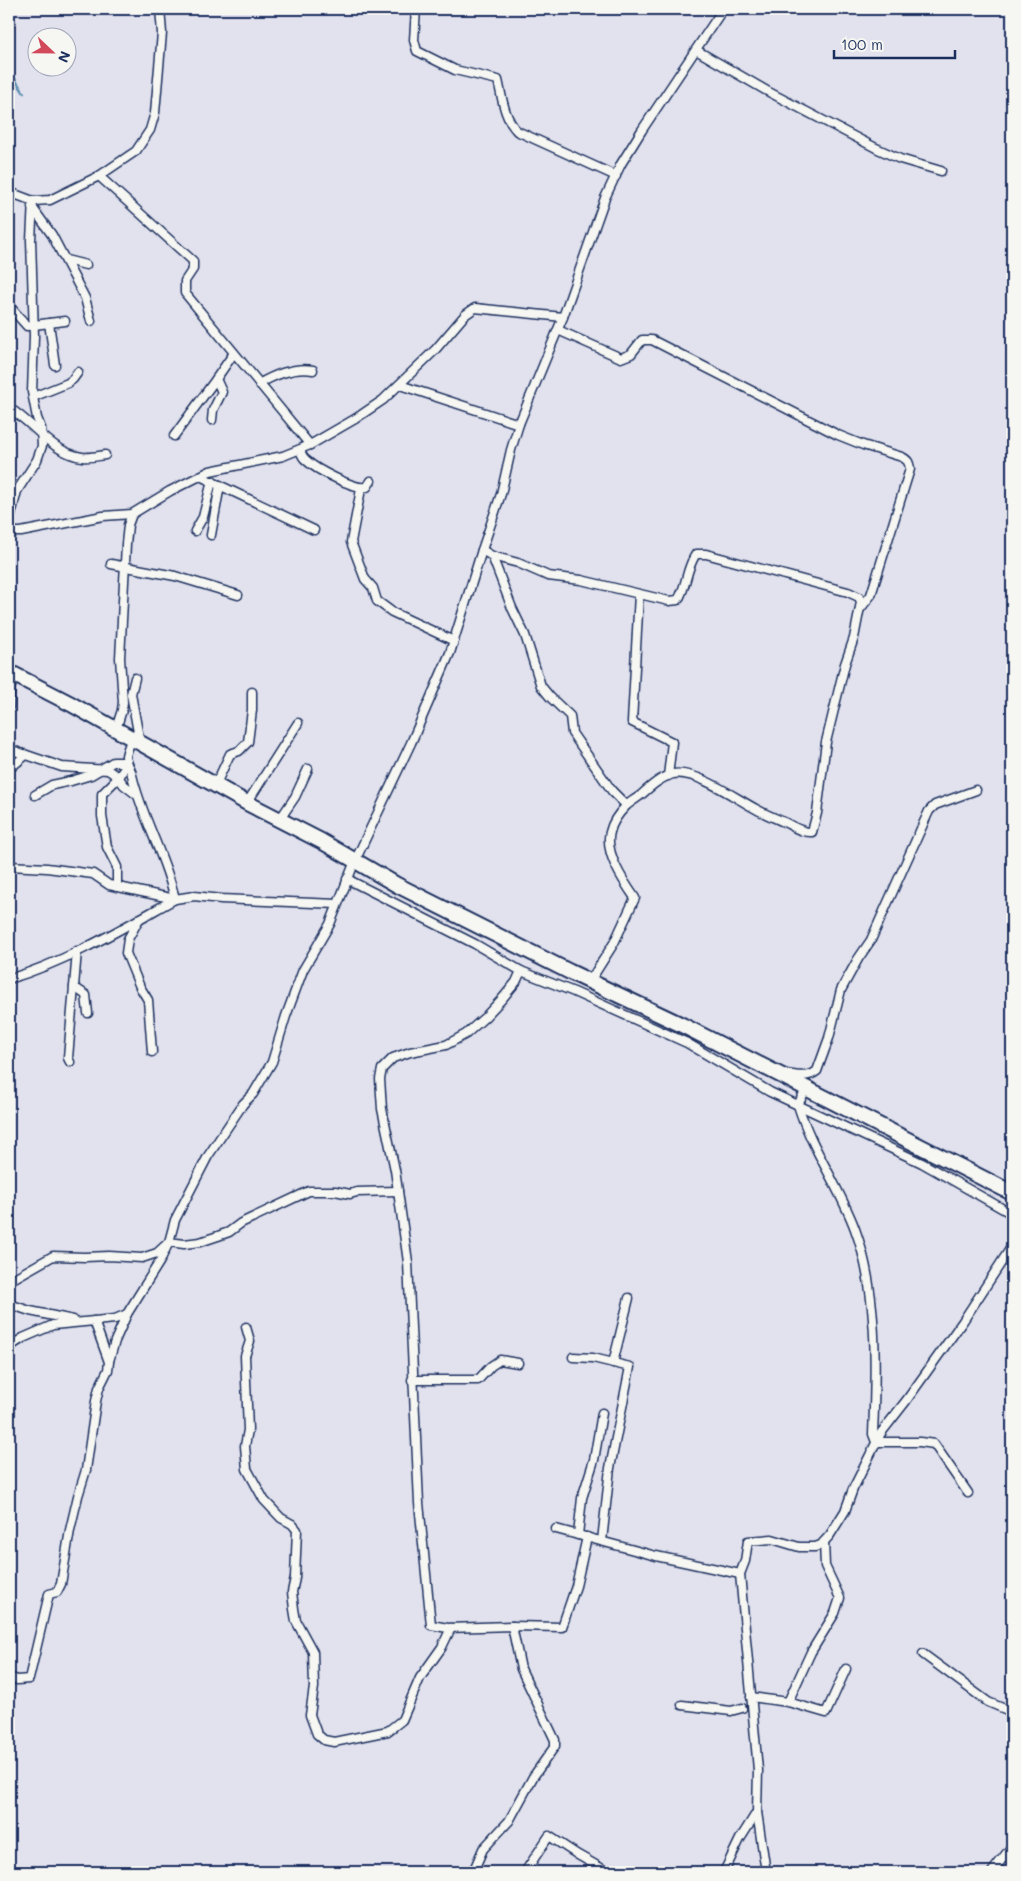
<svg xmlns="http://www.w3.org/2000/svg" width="1021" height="1881" font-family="Mali,sans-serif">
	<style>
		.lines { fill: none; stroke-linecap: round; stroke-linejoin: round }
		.stream { stroke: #5c8fb1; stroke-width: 2.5 }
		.street-casing { stroke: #1b2f5e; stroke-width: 11 }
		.highway-casing { stroke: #1b2f5e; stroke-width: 18 }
		.street { stroke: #f6f6f2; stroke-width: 8 }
		.highway { stroke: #f6f6f2; stroke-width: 14 }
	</style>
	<rect width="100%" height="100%" fill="#e2e2ee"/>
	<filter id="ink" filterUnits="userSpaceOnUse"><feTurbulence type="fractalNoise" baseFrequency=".02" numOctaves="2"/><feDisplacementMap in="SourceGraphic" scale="10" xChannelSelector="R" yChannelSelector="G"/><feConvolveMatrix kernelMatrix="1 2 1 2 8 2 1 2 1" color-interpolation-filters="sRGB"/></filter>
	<g filter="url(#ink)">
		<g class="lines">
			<!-- stream -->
			<path class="stream" d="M9 70 24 93"/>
			<!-- street casing -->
			<g class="street-casing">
				<g id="street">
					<path d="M416 9 414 40 417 51 455 70 498 80C502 97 504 118 517 131L616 176"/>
					<path d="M696 50 767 91 876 148 900 159 941 171"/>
					<path d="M99 176 193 261V269L185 281V293L310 445"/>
					<path d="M9 192 33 201 50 200 99 176 136 151 150 130 155 113 162 33 160 9"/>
					<path d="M32 207 52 235 85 298 91 321"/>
					<path d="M66 260 86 265"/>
					<path d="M9 308H11L27 326 49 323 55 365"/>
					<path d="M49 323 65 321"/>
					<path d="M558 330 621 358 631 354 642 340H652L838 435 863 445 902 457C908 460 909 462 910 469L871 595 861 608"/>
					<path d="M259 384C276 374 294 367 313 370"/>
					<path d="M400 385 519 424"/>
					<path d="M33 397 68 383 73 379 78 372"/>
					<path d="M9 408C34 423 52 453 82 457 89 458 98 456 105 455"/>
					<path d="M212 420 213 410 222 392 216 379 234 353"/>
					<path d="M174 436 216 379"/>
					<path d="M300 450C301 453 303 458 306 460 315 469 355 490 367 487L371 481"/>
					<path d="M200 476 314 530"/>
					<path d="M361 489 351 542 365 579 373 588 377 601 392 612 454 641"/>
					<path d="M9 523 17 491 37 460 42 446 41 428 37 418 32 392 34 336 31 240 33 201"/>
					<path d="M195 531 203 517 212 481"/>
					<path d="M9 532H21L103 516 132 514 170 491 210 471 283 456 310 445 355 419 383 400 435 350 465 315 475 308 563 317"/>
					<path d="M211 535 220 485"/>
					<path d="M482 550 492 556 518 563 548 576 581 580 669 601 678 600C687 586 686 568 696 554H706L848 592 859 597 861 602 854 638 845 664 826 742 817 813 812 832C802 833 793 826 784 822 775 818 765 814 756 809 735 798 697 770 673 774 661 777 650 787 641 795 636 799 630 802 626 806 619 813 612 823 610 832 604 853 624 882 635 898L614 943 590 981"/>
					<path d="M492 556 512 608 525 635 541 686 550 697 570 716 572 733 612 791 626 805"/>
					<path d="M111 564 175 576 238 595"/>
					<path d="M639 594 632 722 672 742 668 776"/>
					<path d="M135 678 131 694 140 743"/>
					<path d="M9 707 10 690 14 675"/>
					<path d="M116 729 122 710 123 702 120 658 126 544 128 525 132 514"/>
					<path d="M9 749 62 767 108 770 118 777 124 785 137 795"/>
					<path d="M9 769 26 755"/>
					<path d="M215 786 230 754 239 751 248 742 252 710V692"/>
					<path d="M35 795 52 785 71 781 91 775 113 762H127"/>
					<path d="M247 803 298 723"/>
					<path d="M280 819 295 797 308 769"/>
					<path d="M9 866 47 868 93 874 109 885 175 899 194 896 221 899 337 904"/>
					<path d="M347 879 475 944 521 971 574 992 687 1043 770 1092 922 1163 1012 1214"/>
					<path d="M117 887V867L107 847 102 816V794L120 776 127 762"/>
					<path d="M139 919 128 939 126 953 140 987 148 1000 152 1052"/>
					<path d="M9 979C68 961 121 929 175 899 165 855 142 818 132 775 131 768 126 763 126 756 127 750 130 743 132 738"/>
					<path d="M74 987 86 995 88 1013"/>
					<path d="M70 1062 68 1058 77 951"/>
					<path d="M785 1074C797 1075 807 1079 817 1071L829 1038 841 990 858 959 871 940 929 811 935 805 976 790"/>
					<path d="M806 1089 798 1105C811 1148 839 1186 855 1229 878 1291 876 1368 873 1434L876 1442"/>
					<path d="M9 1281 53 1256 85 1257 109 1256 142 1258 157 1253 169 1242 184 1244 200 1242 218 1236 229 1232 241 1223 309 1191H335L350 1194 357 1192 398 1191"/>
					<path d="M9 1304 30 1311 73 1320"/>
					<path d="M246 1327 250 1341 245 1356 248 1430 245 1446 247 1469 264 1500 281 1518 292 1524 297 1530 295 1578 292 1592 294 1609 296 1621 313 1652 314 1687 310 1715 317 1734 324 1740 334 1742 388 1731 402 1720 420 1678 442 1647 451 1628"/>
					<path d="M9 1347 23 1338 53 1325 115 1319 127 1314 160 1261 169 1242 175 1220 208 1156 243 1104 253 1094 272 1062 286 1016 303 970 330 924 355 861 411 743 450 653 482 550 501 494 511 450 519 424 563 317 605 198 621 164 642 130 723 9"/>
					<path d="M573 1357 593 1358 630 1367 610 1468 602 1541"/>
					<path d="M109 1361 115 1341 127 1314"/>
					<path d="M613 1363 629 1298"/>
					<path d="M412 1380H478L491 1366 500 1360 518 1363"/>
					<path d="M876 1442H920L934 1444 968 1493"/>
					<path d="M556 1529 656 1556 740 1574"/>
					<path d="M578 1535 582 1498 594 1460 602 1413"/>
					<path d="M512 1626 562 1627 576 1586 587 1537"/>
					<path d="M923 1654 988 1702 1012 1712"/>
					<path d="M9 1677 17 1680 29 1679 49 1594 57 1592 61 1584 70 1530 78 1496 86 1470 96 1401 99 1388 108 1370 109 1362 94 1321"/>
					<path d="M751 1697 788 1702 826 1713 846 1669"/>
					<path d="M788 1702 811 1652 835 1613 840 1598 825 1566 824 1542"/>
					<path d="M682 1705 731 1711 742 1708"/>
					<path d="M473 1872 483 1849 509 1821 533 1777 555 1746V1740L521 1669 512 1626 448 1628 431 1625 419 1503 408 1262 395 1170 382 1109 380 1079 382 1069 393 1058 410 1052 446 1045 466 1034 485 1017 502 999 516 982 521 971"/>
					<path d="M525 1872 549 1836 578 1855 608 1872"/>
					<path d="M724 1872 740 1839 757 1812"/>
					<path d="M766 1872 757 1812 758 1770 740 1574 745 1561 748 1541 772 1539 799 1547H815L821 1545 830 1535 845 1511 853 1489 881 1433 906 1401 963 1321 1012 1246"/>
					<path d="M992 1872 1012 1846"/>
				</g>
			</g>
			<!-- highway casing -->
			<g class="highway-casing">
				<path id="highway" d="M9 672 71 704 247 803 321 841 397 885 570 972 682 1025 1012 1193"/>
			</g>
			<!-- street -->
			<use href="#street" class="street"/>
			<!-- highway -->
			<use href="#highway" class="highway"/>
		</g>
	</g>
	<!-- margin -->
	<rect width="1021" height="1881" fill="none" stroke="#f6f6f2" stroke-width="30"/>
	<rect x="15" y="15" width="991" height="1851" fill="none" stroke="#1b2f5e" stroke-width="2" filter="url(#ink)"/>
	<!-- north arrow -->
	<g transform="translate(52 52) rotate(112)"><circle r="24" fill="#f6f6f2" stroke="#9ea6b7"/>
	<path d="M0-4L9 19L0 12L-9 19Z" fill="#d1495b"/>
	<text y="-8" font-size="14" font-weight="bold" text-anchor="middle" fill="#1b2f5e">N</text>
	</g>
	<!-- scale -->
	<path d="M834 50v8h121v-8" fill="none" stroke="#1b2f5e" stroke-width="2.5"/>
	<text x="841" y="50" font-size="15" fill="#1b2f5e" stroke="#f6f6f2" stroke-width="4" paint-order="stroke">100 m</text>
</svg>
